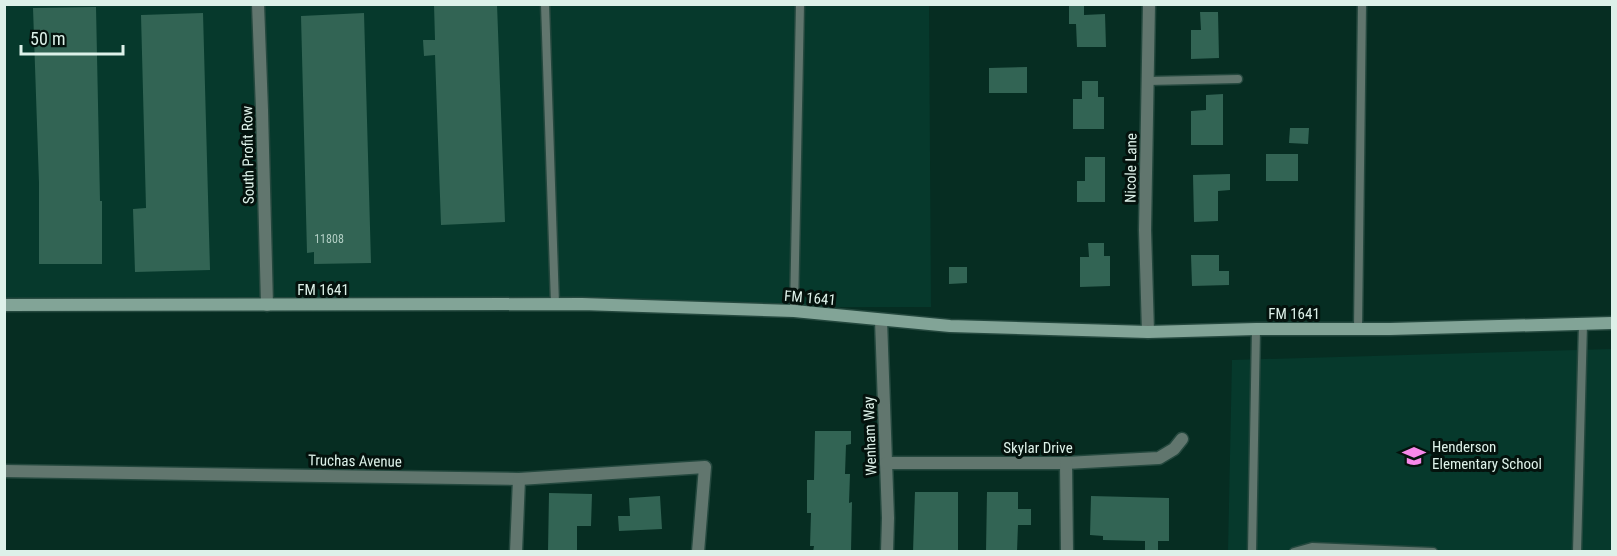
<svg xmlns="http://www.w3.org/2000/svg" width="1617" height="556" font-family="'Roboto Condensed',sans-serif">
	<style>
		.built { fill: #06392c }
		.building { fill: #326454 }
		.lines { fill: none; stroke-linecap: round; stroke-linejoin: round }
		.service-casing { stroke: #24483e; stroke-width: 11 }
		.minor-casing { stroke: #24483e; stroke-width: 15 }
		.secondary-casing { stroke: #24483e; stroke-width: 15 }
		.service { stroke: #61766e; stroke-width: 8 }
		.minor { stroke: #61766e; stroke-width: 12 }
		.secondary { stroke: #82a497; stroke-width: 12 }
		.labels { text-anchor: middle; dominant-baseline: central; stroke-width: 6; stroke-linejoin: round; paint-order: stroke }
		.number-label { font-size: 12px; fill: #b2cec4 }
		.street-label { font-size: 15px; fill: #ddf1e9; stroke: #04120d }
		.poi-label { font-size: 15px; fill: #ddf1e9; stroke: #04120d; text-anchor: start }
	</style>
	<rect width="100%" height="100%" fill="#062d22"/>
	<!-- built -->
	<g class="built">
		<path d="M4 5H929L931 307 5 308Z"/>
		<path d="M1612 349V551L1228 552 1232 360Z"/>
	</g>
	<!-- building -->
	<g class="building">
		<path d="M434 4H497L505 222 441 225 435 55 424 56 423 40H435Z"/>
		<path d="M1069 6H1084V15L1105 14 1106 47H1077L1076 24H1069Z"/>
		<path d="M96 7 100 201H102V264H39V183L33 8Z"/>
		<path d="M1200 12H1218L1219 58 1191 59V30H1201Z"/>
		<path d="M203 13 210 270 135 272 133 209 146 208 141 15Z"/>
		<path d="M364 13 371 263 314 264V252L307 253 301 16Z"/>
		<path d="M1027 67V93H989V68Z"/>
		<path d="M1082 81H1098V97H1104V129H1073V99H1082Z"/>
		<path d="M1223 94V145H1191V111L1206 110V95Z"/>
		<path d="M1290 128H1309L1308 144 1289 143Z"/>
		<rect x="1266" y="154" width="32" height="27"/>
		<path d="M1085 157H1105V202H1077V181H1085Z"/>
		<path d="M1230 174V190L1218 191V221L1194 222 1193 175Z"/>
		<path d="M1088 243H1104V256H1110V286L1080 287V257H1089Z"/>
		<path d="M1191 255H1219V271H1229V285L1192 286Z"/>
		<path d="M949 267H967V283L949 284Z"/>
		<path d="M815 431H851V444L846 445 845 474H850L849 503 852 502 851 552H813L814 546H810L811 513H807V480H814Z"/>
		<path d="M915 492H958V552H913Z"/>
		<path d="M987 492H1018V509H1031V525H1018L1017 552H986Z"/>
		<path d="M549 493 592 494 591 526H577V552H548Z"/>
		<path d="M660 496 662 529 619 531 618 516H630L629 498Z"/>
		<path d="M1091 496 1169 498V541H1158V552H1145V541L1103 540V536L1090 535Z"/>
	</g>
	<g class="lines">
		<!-- service casing -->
		<g class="service-casing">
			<g id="service">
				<path d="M545 4 555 304"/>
				<path d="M1148 81 1238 79"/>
				<path d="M794 311 800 4"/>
				<path d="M1358 329 1362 4"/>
				<path d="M1252 552 1256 329"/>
				<path d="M1294 552 1312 547 1433 552"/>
				<path d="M1577 552 1583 324"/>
			</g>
		</g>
		<!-- minor casing -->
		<g class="minor-casing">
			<g id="minor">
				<path d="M258 4 262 110 267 305"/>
				<path d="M881 320 888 518 887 552"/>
				<path d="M1148 332 1145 230 1149 4"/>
				<path d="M886 463H1066L1140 459 1159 458 1174 449 1182 439"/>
				<path d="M1066 463 1067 552"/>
				<path d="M4 471 519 479 705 467 698 552"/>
				<path d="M516 552 519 479"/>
			</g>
		</g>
		<!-- secondary casing -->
		<g class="secondary-casing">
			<path id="secondary" d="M4 305 582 304 794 311 950 326 1148 332 1256 329H1390L1612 323"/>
		</g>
		<!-- service -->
		<use href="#service" class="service"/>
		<!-- minor -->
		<use href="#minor" class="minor"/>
		<!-- secondary -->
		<use href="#secondary" class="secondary"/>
	</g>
	<!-- icons -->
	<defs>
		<g id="school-bare" transform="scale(1.8)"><path d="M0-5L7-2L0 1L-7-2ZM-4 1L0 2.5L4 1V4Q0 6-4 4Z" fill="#f888ea" stroke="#04120d" stroke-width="2.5" paint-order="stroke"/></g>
	</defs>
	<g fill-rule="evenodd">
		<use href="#school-bare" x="1414" y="456"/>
	</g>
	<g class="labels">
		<!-- number labels -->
		<g class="number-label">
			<text x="329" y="239">11808</text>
		</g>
		<!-- street labels -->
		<g class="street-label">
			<text transform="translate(248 155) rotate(-91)">South Profit Row</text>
			<text transform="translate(1131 168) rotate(-89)">Nicole Lane</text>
			<text x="323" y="290">FM 1641</text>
			<text transform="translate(810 298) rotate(5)">FM 1641</text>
			<text x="1294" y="314">FM 1641</text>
			<text transform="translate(870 436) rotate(-92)">Wenham Way</text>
			<text x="1038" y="448">Skylar Drive</text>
			<text transform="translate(355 461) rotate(1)">Truchas Avenue</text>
		</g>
		<!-- poi labels -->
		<g class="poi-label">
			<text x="1432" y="447">Henderson<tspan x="1432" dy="17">Elementary School</tspan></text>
		</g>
	</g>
	<!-- border -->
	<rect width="1617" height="556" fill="none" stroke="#ddf1e9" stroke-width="12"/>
	<!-- scale -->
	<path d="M21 45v9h102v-9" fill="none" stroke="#ddf1e9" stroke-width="3"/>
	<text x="30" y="45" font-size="18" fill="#ddf1e9" stroke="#04120d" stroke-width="4.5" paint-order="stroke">50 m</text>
</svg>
